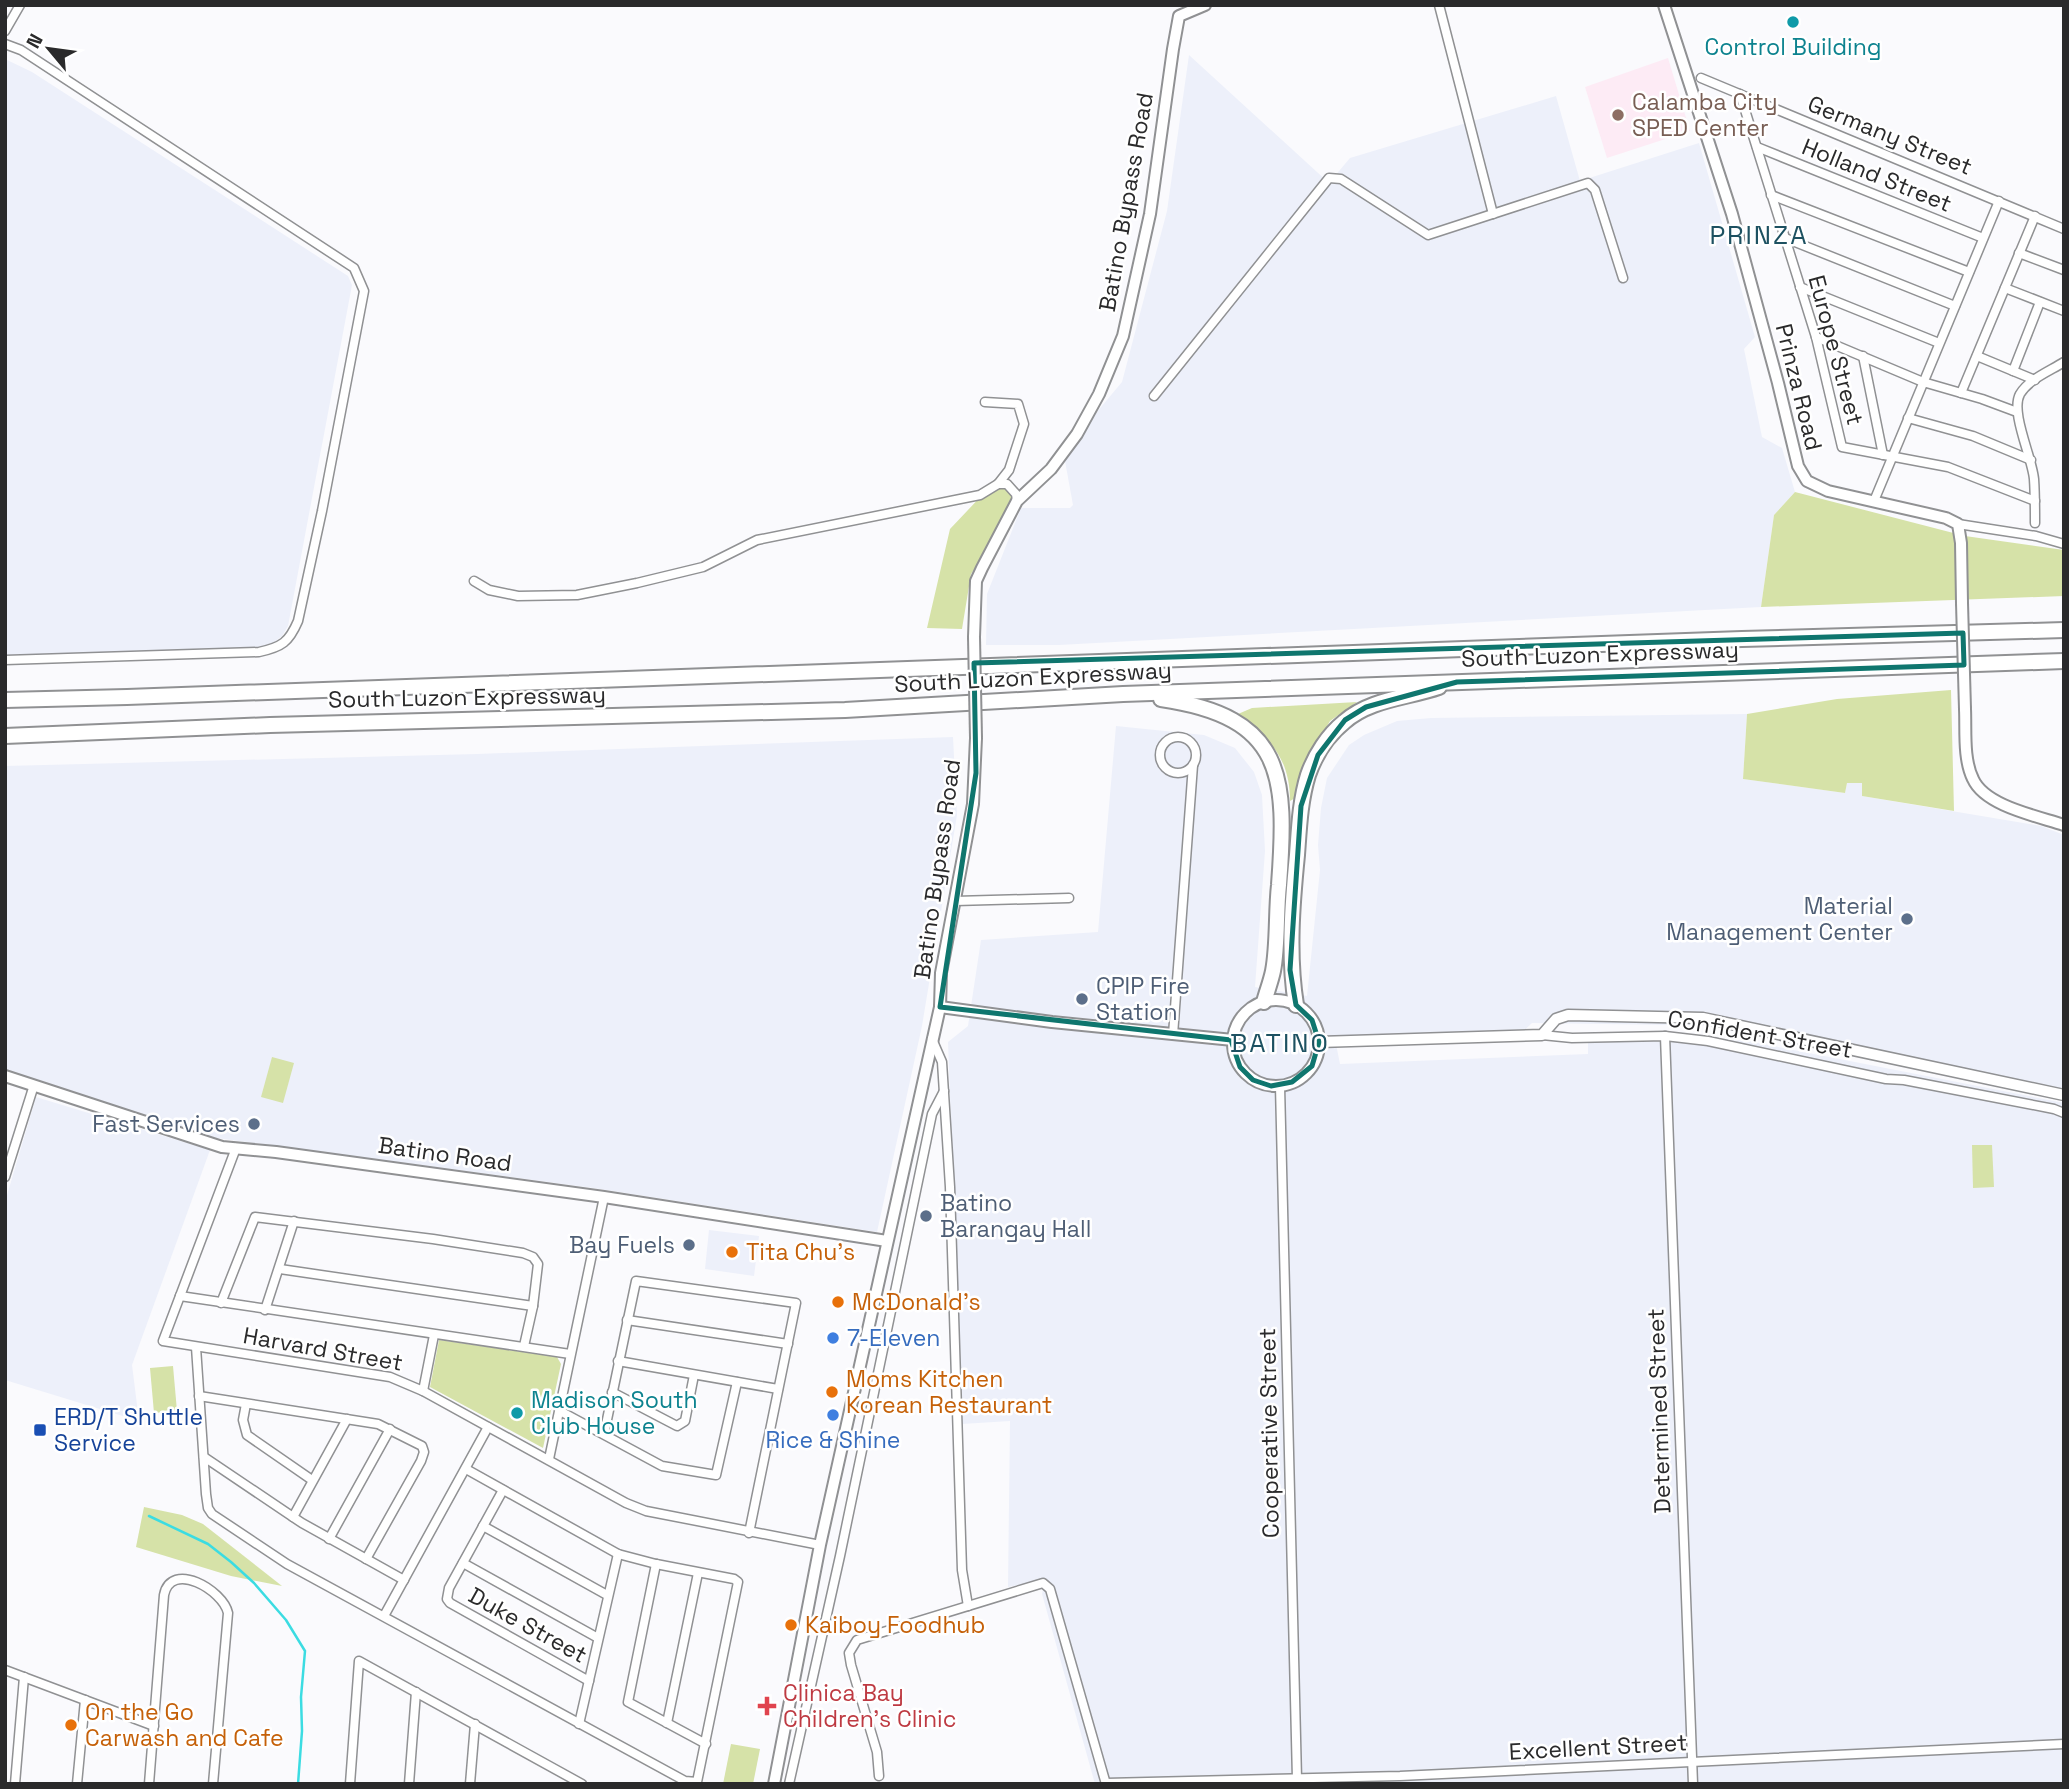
<svg xmlns="http://www.w3.org/2000/svg" width="2069" height="1789" font-family="'Space Grotesk',sans-serif">
	<style>
		.built { fill: #edf0fa }
		.education { fill: #fdebf5 }
		.green { fill: #d6e2a8 }
		.lines { fill: none; stroke-linecap: round; stroke-linejoin: round }
		.stream { stroke: #3bdce2; stroke-width: 2.5 }
		.minor-casing { stroke: #909193; stroke-width: 11 }
		.tertiary-casing { stroke: #909193; stroke-width: 13 }
		.secondary-casing { stroke: #909193; stroke-width: 14 }
		.motorway-casing { stroke: #909193; stroke-width: 18 }
		.minor { stroke: #fff; stroke-width: 8 }
		.tertiary { stroke: #fff; stroke-width: 10 }
		.secondary { stroke: #fff; stroke-width: 10 }
		.motorway { stroke: #fff; stroke-width: 14 }
		.secondary-bridge-casing { stroke: #909193; stroke-width: 14; stroke-linecap: butt }
		.secondary-bridge { stroke: #fff; stroke-width: 10 }
		.marked { fill: none; stroke: #0f766e; stroke-width: 5; stroke-linejoin: round }
		.culture-dot { fill: #0f9aa8; stroke: #fff; stroke-width: 2.5 }
		.education-dot { fill: #8d6e63; stroke: #fff; stroke-width: 2.5 }
		.service-dot { fill: #5c6f8a; stroke: #fff; stroke-width: 2.5 }
		.food-dot { fill: #e8710a; stroke: #fff; stroke-width: 2.5 }
		.shop-dot { fill: #3f7fe0; stroke: #fff; stroke-width: 2.5 }
		.transit-dot { fill: #1a4fb4; stroke: #fff; stroke-width: 2.5 }
		.health-dot { fill: #e0444e; stroke: #fff; stroke-width: 2.5 }
		.labels { text-anchor: middle; dominant-baseline: central; stroke-width: 5; stroke-linejoin: round; paint-order: stroke }
		.culture-label { font-size: 23px; fill: #0d838f; stroke: #fff }
		.education-label { font-size: 23px; fill: #785e54; stroke: #fff; text-anchor: start }
		.street-label { font-size: 23px; fill: #2a2a2b; stroke: #fff }
		.service-label { font-size: 23px; fill: #4e5e75; stroke: #fff; text-anchor: end }
		.food-label { font-size: 23px; fill: #c56008; stroke: #fff; text-anchor: start }
		.shop-label { font-size: 23px; fill: #366cbe; stroke: #fff; text-anchor: start }
		.transit-label { font-size: 23px; fill: #164399; stroke: #fff; text-anchor: start }
		.health-label { font-size: 23px; fill: #be3a42; stroke: #fff; text-anchor: start }
		.quarter-label { font-size: 26px; letter-spacing: 2px; fill: #1d5161; stroke: #fff }
	</style>
	<rect width="100%" height="100%" fill="#fafafd"/>
	<!-- built -->
	<g class="built">
		<path d="M1189 55 1329 183 1350 158 1556 96 1580 181 1699 143 1755 337 1744 349 1762 437 1782 448 1795 492 1774 515 1761 607 1059 645H986L987 594 1021 508H1070L1073 505 1065 461 1086 425 1122 382 1167 211Z"/>
		<path d="M5 59 32 72 348 276 352 285 288 626 282 636 273 643 254 648 5 656Z"/>
		<path d="M1747 714 1743 779 1845 793 1847 783H1862V796L2041 826 2064 835V1090L1746 1026 1532 1023 1518 1036 1335 1039 1340 1064 1588 1054V1032L1748 1041 2064 1103V1784H1095L1042 1594 1045 1580 1008 1587 1010 1421 962 1424 948 1042 968 1026 981 940 1098 932 1116 726 1204 735 1235 748 1254 772 1262 795 1265 851 1255 987 1307 996 1320 870 1318 845 1321 808 1327 778 1349 745 1364 735 1397 721 1431 718Z"/>
		<path d="M953 737 957 815 922 1026 877 1232 593 1188 216 1138 5 1072V766L477 754Z"/>
		<path d="M36 1097 210 1150 132 1365 139 1421 5 1380V1202Z"/>
		<path d="M709 1230 759 1236 754 1276 705 1269Z"/>
	</g>
	<!-- education -->
	<path class="education" d="M1668 58 1690 131 1607 158 1585 87Z"/>
	<!-- green -->
	<g class="green">
		<path d="M1003 473 1022 497 971 574 962 629 927 628 950 529Z"/>
		<path d="M1795 492 1965 536 2064 550V596L1761 607 1774 515Z"/>
		<path d="M1951 690 1954 811 1862 796V783H1847L1845 793 1743 779 1747 714 1837 699Z"/>
		<path d="M1357 702 1330 721 1313 751 1297 797 1290 801C1290 758 1270 739 1238 714L1252 708Z"/>
		<path d="M272 1057 294 1063 283 1103 261 1097Z"/>
		<path d="M1972 1145H1992L1994 1187 1973 1188Z"/>
		<path d="M439 1340 557 1357 561 1364 543 1448 430 1387Z"/>
		<path d="M173 1366 177 1411 154 1413 150 1368Z"/>
		<path d="M144 1507 182 1515 203 1524 282 1586 231 1576 136 1547Z"/>
		<path d="M731 1744 760 1749 753 1784H723Z"/>
	</g>
	<g class="lines">
		<!-- stream -->
		<path class="stream" d="M149 1516 208 1544 231 1562 254 1583 286 1620 305 1651 301 1697 302 1731 298 1784"/>
		<!-- minor casing -->
		<g class="minor-casing">
			<g id="minor">
				<path d="M1439 5 1493 214"/>
				<path d="M5 31 20 5"/>
				<path d="M5 44 21 50 354 268 364 291 322 511 298 621C289 642 282 647 259 652L5 660"/>
				<path d="M1701 78 2064 229"/>
				<path d="M1740 94 1816 337 1842 447 1948 467 2035 501"/>
				<path d="M1757 147 1983 238"/>
				<path d="M1771 195 1969 272"/>
				<path d="M1785 238 1955 306"/>
				<path d="M2019 253 2064 270"/>
				<path d="M1800 287 1939 343"/>
				<path d="M2005 288 2064 311"/>
				<path d="M1816 337 1923 382 1982 399 2017 412"/>
				<path d="M1863 356 1883 455"/>
				<path d="M1977 356 2035 380"/>
				<path d="M2013 371 2040 302"/>
				<path d="M1961 393 2035 216"/>
				<path d="M1154 396 1329 178 1341 179 1428 235 1588 183 1595 190 1623 278"/>
				<path d="M985 402 1018 404 1024 424 1009 470 998 484"/>
				<path d="M1908 418 1973 436 2031 460"/>
				<path d="M1874 501 1999 201"/>
				<path d="M2035 523C2035 508 2035 493 2034 479 2032 457 2010 412 2020 394 2029 379 2050 371 2064 362"/>
				<path d="M1958 524 2036 536 2064 544"/>
				<path d="M474 581 489 590 518 596 577 595 637 583 703 567 757 540 980 495 998 484H1007L1016 494 1017 501"/>
				<circle cx="1178" cy="755" r="18"/>
				<path d="M955 901 1069 898"/>
				<path d="M1173 1035 1193 765"/>
				<path d="M1542 1035 1572 1038 1665 1036 1708 1041 1886 1079 1904 1080 2054 1109 2064 1113"/>
				<path d="M1665 1036 1693 1784"/>
				<path d="M932 1039 942 1062 950 1187 962 1570 968 1606"/>
				<path d="M1280 1086 1297 1779"/>
				<path d="M236 1148 163 1341 390 1377 423 1391 626 1503 646 1511 820 1545"/>
				<path d="M5 1177 34 1085"/>
				<path d="M280 1269 533 1306"/>
				<path d="M180 1296 570 1354"/>
				<path d="M221 1303 255 1217 433 1239 523 1253 533 1257 538 1264 533 1306 524 1346"/>
				<path d="M265 1310 294 1221"/>
				<path d="M627 1320 788 1344"/>
				<path d="M196 1347 206 1494 208 1508 212 1514 287 1564 685 1781 697 1782 738 1582 734 1579 656 1564 618 1554 466 1469"/>
				<path d="M618 1361 778 1389"/>
				<path d="M423 1391 434 1335"/>
				<path d="M612 1392 677 1426 685 1421 694 1375"/>
				<path d="M199 1396 378 1424 422 1446 424 1452 421 1461 366 1559"/>
				<path d="M246 1404 243 1420 247 1435 312 1480"/>
				<path d="M560 1411 662 1466 716 1475 737 1382"/>
				<path d="M604 1434 636 1281 796 1303 749 1533"/>
				<path d="M204 1457 302 1523 404 1580"/>
				<path d="M549 1459 604 1197"/>
				<path d="M503 1490 449 1588 447 1599 450 1603 589 1681"/>
				<path d="M293 1517 347 1419"/>
				<path d="M483 1526 607 1595"/>
				<path d="M329 1539 390 1429"/>
				<path d="M463 1563 598 1638"/>
				<path d="M656 1564 628 1702 706 1744"/>
				<path d="M384 1616 488 1427"/>
				<path d="M5 1670 154 1726"/>
				<path d="M667 1723 698 1573"/>
				<path d="M579 1724 618 1554"/>
				<path d="M879 1776 877 1752 851 1665 849 1653 857 1640 1043 1583 1050 1589 1106 1784"/>
				<path d="M1106 1783 1400 1776 2064 1744"/>
				<path d="M15 1784 24 1677"/>
				<path d="M77 1784 85 1700"/>
				<path d="M149 1784 164 1595C171 1560 223 1590 228 1613L213 1784"/>
				<path d="M350 1784 359 1661 582 1784"/>
				<path d="M409 1784 416 1692"/>
				<path d="M470 1784 475 1724"/>
				<path d="M789 1784 840 1556 932 1114 944 1091"/>
			</g>
		</g>
		<!-- tertiary casing -->
		<g class="tertiary-casing">
			<path id="tertiary" d="M1319 1042 1542 1035 1556 1019 1568 1015 1703 1018 2064 1095"/>
		</g>
		<!-- secondary casing -->
		<g class="secondary-casing">
			<g id="secondary">
				<path d="M1664 5 1732 214 1778 383 1798 466 1807 481 1828 491 1946 518 1958 524 1961 543 1962 603"/>
				<path d="M974 637 976 581 982 568 1017 501 1051 469 1077 434 1099 394 1123 336 1150 214 1173 49 1179 16 1205 5"/>
				<path d="M1965 709C1966 730 1963 759 1973 779 1985 806 2037 816 2064 825"/>
				<circle cx="1276" cy="1043" r="43"/>
				<path d="M940 1007 1052 1022 1233 1040"/>
				<path d="M5 1076 222 1147 276 1152 604 1197 887 1241"/>
				<path d="M774 1784 820 1545 940 1007 941 973 973 804 976 738"/>
			</g>
		</g>
		<!-- motorway casing -->
		<g class="motorway-casing">
			<g id="motorway">
				<path d="M1161 699C1285 717 1287 776 1279 885 1276 911 1278 946 1273 971 1271 981 1267 991 1264 1002"/>
				<path d="M5 700 127 697C772 670 1418 647 2064 630"/>
				<path d="M5 736 270 725 845 710 1123 694 2064 661"/>
				<path d="M1296 1005C1288 955 1292 905 1297 855 1299 828 1300 801 1308 775 1315 755 1328 735 1344 722 1370 699 1407 698 1439 687"/>
			</g>
		</g>
		<!-- minor -->
		<use href="#minor" class="minor"/>
		<!-- tertiary -->
		<use href="#tertiary" class="tertiary"/>
		<!-- secondary -->
		<use href="#secondary" class="secondary"/>
		<!-- motorway -->
		<use href="#motorway" class="motorway"/>
		<!-- secondary-bridge casing -->
		<g class="secondary-bridge-casing">
			<g id="secondary-bridge">
				<path d="M1962 603 1965 709"/>
				<path d="M974 637 976 738"/>
			</g>
		</g>
		<!-- secondary-bridge -->
		<use href="#secondary-bridge" class="secondary-bridge"/>
	</g>
	<!-- marked area -->
	<path class="marked" d="M1963 633 1964 665 1457 682 1366 707 1345 720 1318 755 1301 806 1290 970 1296 1005 1312 1020 1319 1042 1312 1066 1292 1082 1271 1086 1253 1080 1240 1067 1231 1040 940 1007 976 773 974 663Z"/>
	<!-- markers -->
	<g class="culture-dot">
		<circle cx="1793" cy="22" r="7"/>
		<circle cx="517" cy="1413" r="7"/>
	</g>
	<circle class="education-dot" cx="1618" cy="115" r="7"/>
	<g class="service-dot">
		<circle cx="1907" cy="919" r="7"/>
		<circle cx="1082" cy="999" r="7"/>
		<circle cx="254" cy="1124" r="7"/>
		<circle cx="926" cy="1216" r="7"/>
		<circle cx="689" cy="1245" r="7"/>
	</g>
	<g class="food-dot">
		<circle cx="732" cy="1252" r="7"/>
		<circle cx="838" cy="1302" r="7"/>
		<circle cx="832" cy="1392" r="7"/>
		<circle cx="791" cy="1625" r="7"/>
		<circle cx="71" cy="1725" r="7"/>
	</g>
	<g class="shop-dot">
		<circle cx="833" cy="1338" r="7"/>
		<circle cx="833" cy="1415" r="7"/>
	</g>
	<rect class="transit-dot" x="33" y="1423" width="14" height="14" rx="3.5"/>
	<path class="health-dot" d="M763.5 1695.5h7v7h7v7h-7v7h-7v-7h-7v-7h7z"/>
	<g class="labels">
		<!-- culture labels -->
		<g class="culture-label">
			<text x="1793" y="47">Control Building</text>
			<text x="531" y="1400" text-anchor="start">Madison South<tspan x="531" dy="26">Club House</tspan></text>
		</g>
		<!-- education labels -->
		<g class="education-label">
			<text x="1632" y="102">Calamba City<tspan x="1632" dy="26">SPED Center</tspan></text>
		</g>
		<!-- street labels -->
		<g class="street-label">
			<text transform="translate(1890 135) rotate(22)">Germany Street</text>
			<text transform="translate(1877 175) rotate(22)">Holland Street</text>
			<text transform="translate(1126 202) rotate(-80)">Batino Bypass Road</text>
			<text transform="translate(1836 350) rotate(75)">Europe Street</text>
			<text transform="translate(1799 387) rotate(76)">Prinza Road</text>
			<text transform="translate(1600 654) rotate(-2)">South Luzon Expressway</text>
			<text transform="translate(1033 677) rotate(-3)">South Luzon Expressway</text>
			<text transform="translate(467 697) rotate(-1)">South Luzon Expressway</text>
			<text transform="translate(937 869) rotate(-82)">Batino Bypass Road</text>
			<text transform="translate(1760 1034) rotate(10)">Confident Street</text>
			<text transform="translate(445 1154) rotate(8)">Batino Road</text>
			<text transform="translate(323 1349) rotate(10)">Harvard Street</text>
			<text transform="translate(1659 1411) rotate(-92)">Determined Street</text>
			<text transform="translate(1269 1433) rotate(-91)">Cooperative Street</text>
			<text transform="translate(528 1625) rotate(29)">Duke Street</text>
			<text transform="translate(1598 1747) rotate(-3)">Excellent Street</text>
		</g>
		<!-- service labels -->
		<g class="service-label">
			<text x="1893" y="906">Material<tspan x="1893" dy="26">Management Center</tspan></text>
			<text x="1096" y="986" text-anchor="start">CPIP Fire<tspan x="1096" dy="26">Station</tspan></text>
			<text x="240" y="1124">Fast Services</text>
			<text x="940" y="1203" text-anchor="start">Batino<tspan x="940" dy="26">Barangay Hall</tspan></text>
			<text x="675" y="1245">Bay Fuels</text>
		</g>
		<!-- food labels -->
		<g class="food-label">
			<text x="746" y="1252">Tita Chu's</text>
			<text x="852" y="1302">McDonald's</text>
			<text x="846" y="1379">Moms Kitchen<tspan x="846" dy="26">Korean Restaurant</tspan></text>
			<text x="805" y="1625">Kaiboy Foodhub</text>
			<text x="85" y="1712">On the Go<tspan x="85" dy="26">Carwash and Cafe</tspan></text>
		</g>
		<!-- shop labels -->
		<g class="shop-label">
			<text x="847" y="1338">7-Eleven</text>
			<text x="833" y="1440" text-anchor="middle">Rice &amp; Shine</text>
		</g>
		<!-- transit labels -->
		<g class="transit-label">
			<text x="54" y="1417">ERD/T Shuttle<tspan x="54" dy="26">Service</tspan></text>
		</g>
		<!-- health labels -->
		<g class="health-label">
			<text x="783" y="1693">Clinica Bay<tspan x="783" dy="26">Children's Clinic</tspan></text>
		</g>
		<!-- quarter labels -->
		<g class="quarter-label">
			<text x="1759" y="235">PRINZA</text>
			<text x="1280" y="1043">BATINO</text>
		</g>
	</g>
	<!-- border -->
	<rect width="2069" height="1789" fill="none" stroke="#2a2a2b" stroke-width="14"/>
	<!-- north arrow -->
	<g transform="translate(49 49) rotate(299)" stroke="#ffffff" stroke-width="5" paint-order="stroke">
	<path d="M0-5L12 26L0 18L-12 26Z" fill="#2a2a2b"/>
	<text y="-10" font-size="19" font-weight="bold" text-anchor="middle" fill="#2a2a2b">N</text>
	</g>
</svg>
